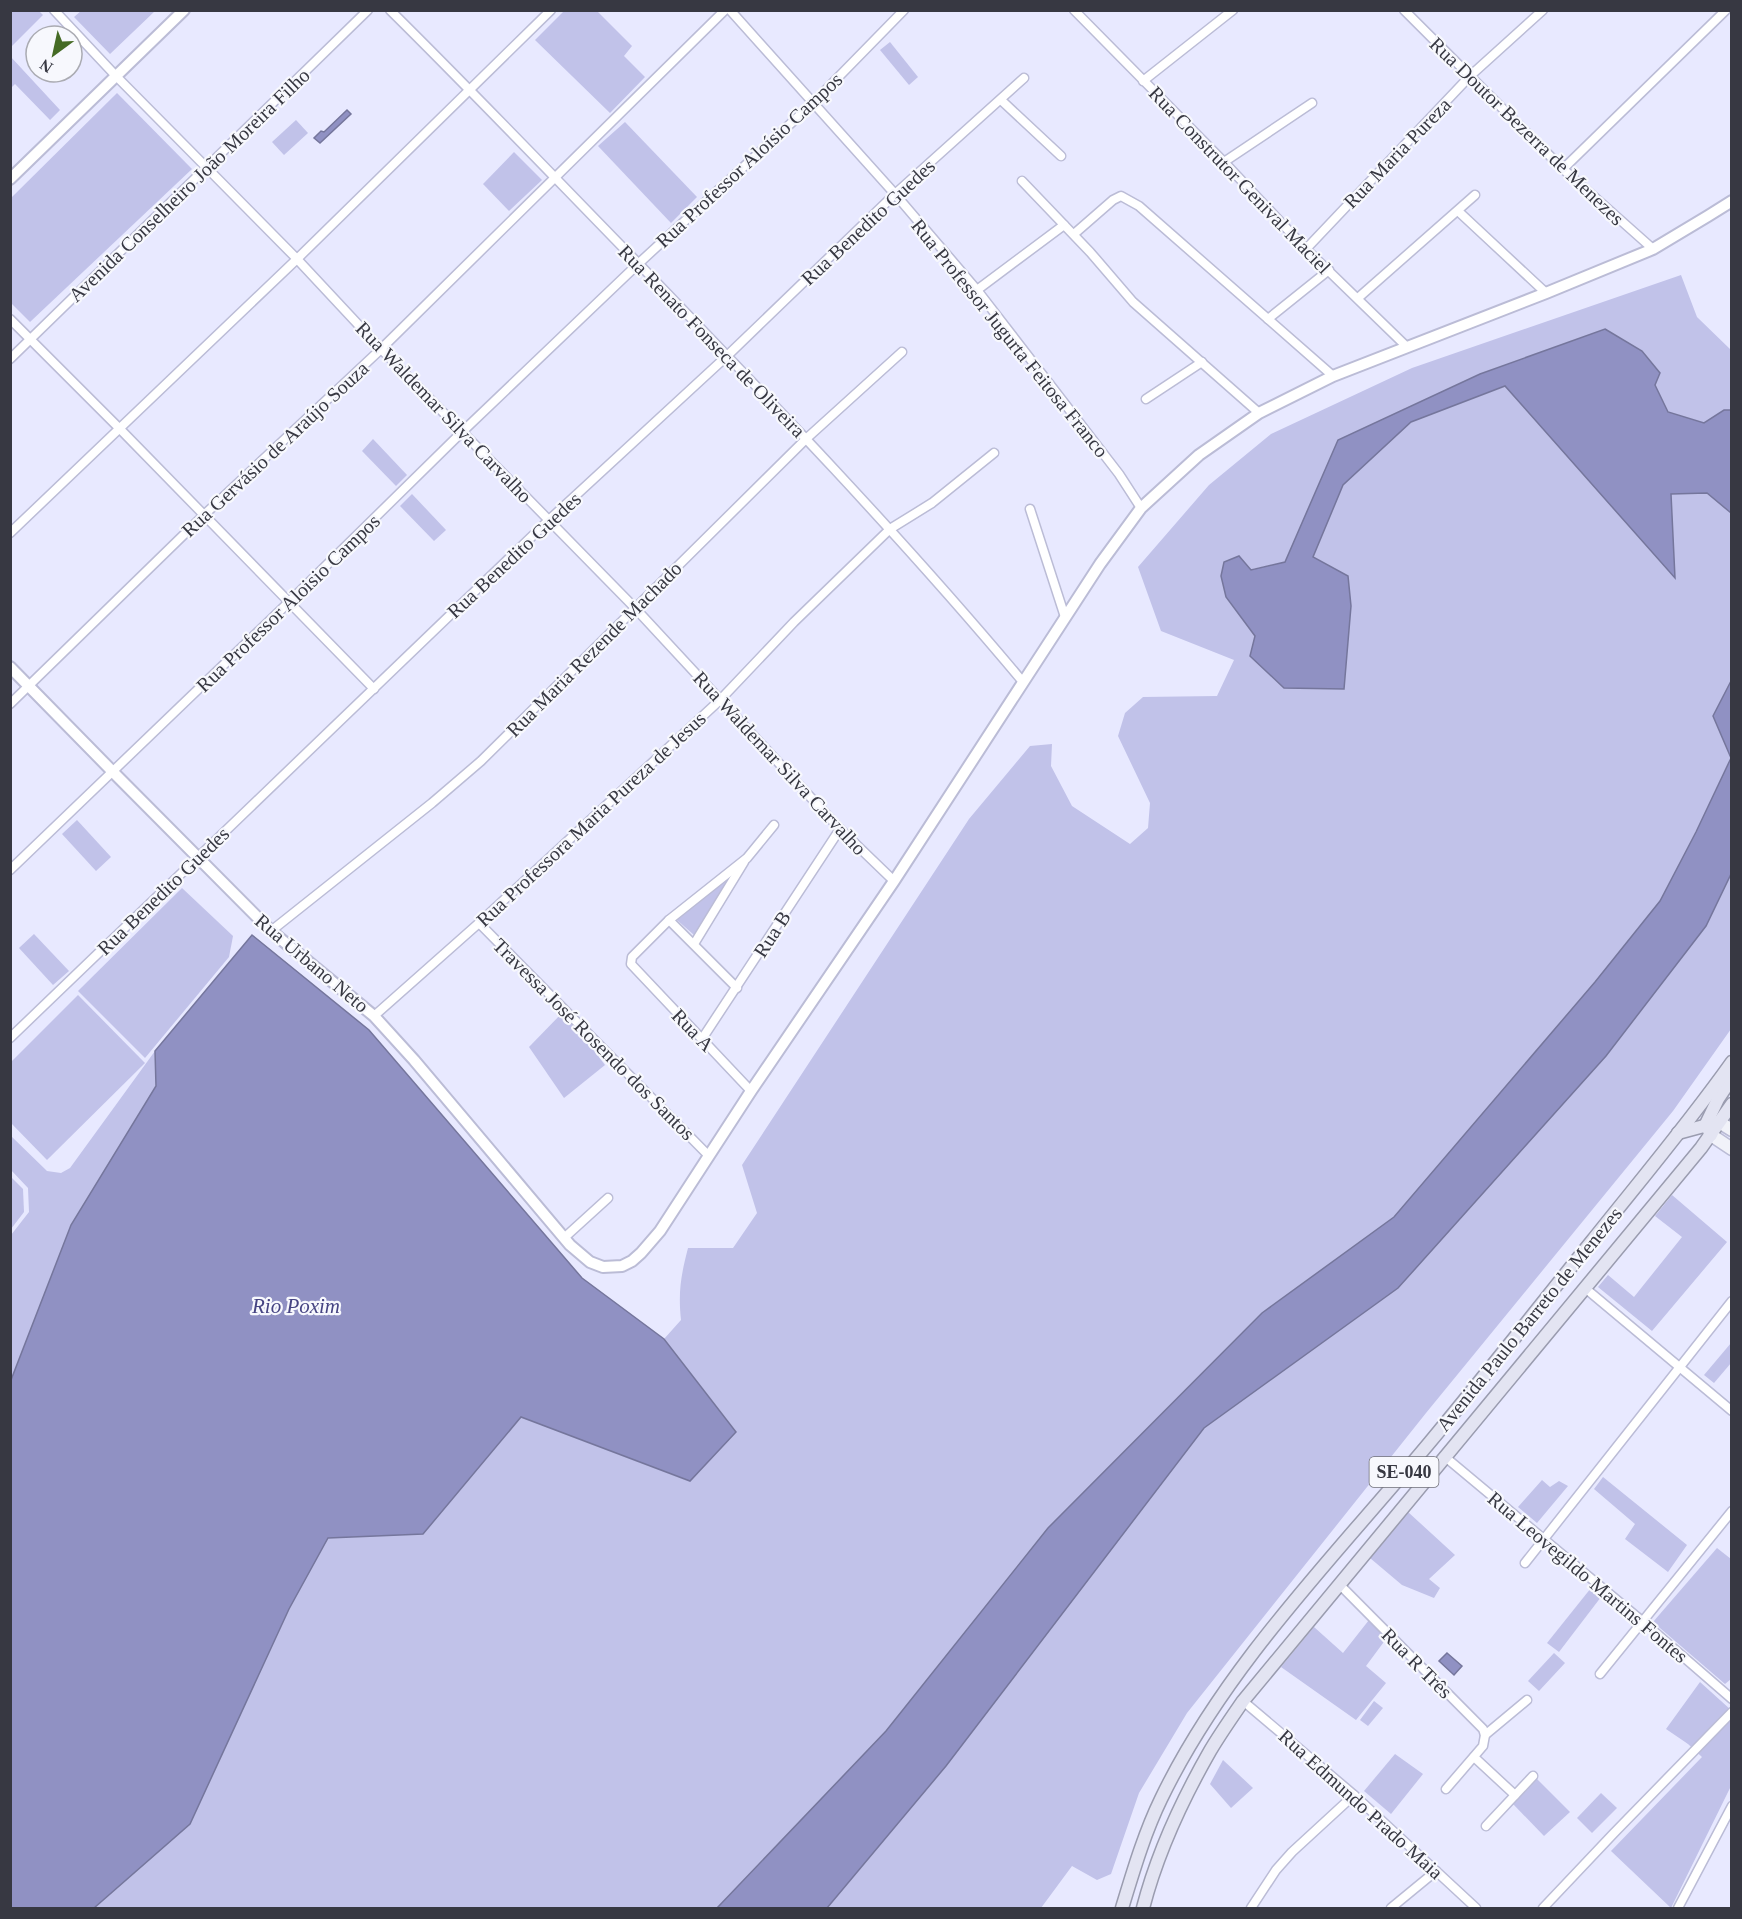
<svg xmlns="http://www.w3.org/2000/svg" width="1742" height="1919" font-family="'Times New Roman',serif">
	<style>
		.green { fill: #c1c2e9 }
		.water { fill: #9091c3; stroke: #75769c; stroke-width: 1.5 }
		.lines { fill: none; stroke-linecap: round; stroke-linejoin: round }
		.minor-casing { stroke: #bbbcd6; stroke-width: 11 }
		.tertiary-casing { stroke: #bbbcd6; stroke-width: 14 }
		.secondary-casing { stroke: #bbbcd6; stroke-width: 15 }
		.primary-casing { stroke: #9a9caf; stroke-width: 15 }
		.minor { stroke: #fff; stroke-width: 8 }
		.tertiary { stroke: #fff; stroke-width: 10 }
		.secondary { stroke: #f1f2f9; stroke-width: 12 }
		.primary { stroke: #e3e4f2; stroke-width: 12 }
		.labels { text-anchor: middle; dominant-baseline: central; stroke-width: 4.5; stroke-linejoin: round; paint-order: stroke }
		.shield { fill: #f7f8fd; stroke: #71727a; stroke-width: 1.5 }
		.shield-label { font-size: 18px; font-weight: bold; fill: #373842 }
		.street-label { font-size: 20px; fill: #373842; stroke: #f7f8fd }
		.water-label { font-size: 21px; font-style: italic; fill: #464483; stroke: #f7f8fd }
	</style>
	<rect width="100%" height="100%" fill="#e8e9ff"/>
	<!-- green -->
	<g class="green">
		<path d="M11 10 39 11 43 15 11 47Z"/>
		<path d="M565 10 597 11 632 46 624 56 645 77 610 113 535 40Z"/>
		<path d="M81 11V10L155 11 110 54 74 17Z"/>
		<path d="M890 42 918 77 909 85 880 50Z"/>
		<path d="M10 56 60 110 50 120 15 84 11 88Z"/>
		<path d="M117 93 192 169 30 322 11 303V198Z"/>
		<path d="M296 120 308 133 284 155 272 142Z"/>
		<path d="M625 122 697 197 671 223 598 146Z"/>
		<path d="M514 152 542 180 509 211 483 184Z"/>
		<path d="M1681 275 1697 317 1731 350V410H1724L1704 423 1668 412 1655 385 1660 372 1642 351 1605 329 1480 374 1339 440 1285 562 1221 576 1226 597 1255 636 1344 689 1351 606 1313 557 1343 485 1411 422 1506 386 1674 577 1671 494 1707 493 1731 513V681L1713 716 1731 757 1696 832 1660 901 1595 982 1394 1217 1262 1313 1048 1528 886 1731 717 1908H94L190 1824 289 1609 327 1538 423 1534 521 1417 689 1481 736 1431 664 1339 681 1320C678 1292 681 1275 688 1248H733L757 1213 742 1165 969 819 1030 746 1052 744 1051 766 1072 806 1130 844 1148 828 1150 803 1118 736 1125 713 1143 697 1217 696 1234 660 1161 631 1138 567 1209 485 1271 434 1412 368Z"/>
		<path d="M373 439 407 475 396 486 362 451Z"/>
		<path d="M412 494 446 530 434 541 400 506Z"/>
		<path d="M77 820 111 857 96 871 62 834Z"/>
		<path d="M1731 874V1029L1673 1111 1426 1413 1187 1713 1139 1793 1111 1874 1097 1880 1072 1866 1041 1908H827L946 1766 1204 1428 1398 1288 1606 1056 1706 926Z"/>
		<path d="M730 877 694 935 677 920Z"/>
		<path d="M182 888 233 936 229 957 145 1058 78 991Z"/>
		<path d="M34 934 69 971 53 985 19 948Z"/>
		<path d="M78 995 145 1063 47 1160 11 1123V1062Z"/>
		<path d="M564 1011 605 1065 564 1098 529 1047Z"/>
		<path d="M155 1051 156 1086 71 1225 11 1380V1235L29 1212 28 1188 11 1170V1136L47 1171 61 1173 70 1168Z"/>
		<path d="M11 1177 23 1189 24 1212 11 1229Z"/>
		<path d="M1672 1195 1727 1242 1652 1331 1598 1287 1608 1275 1634 1297 1682 1237 1655 1216Z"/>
		<path d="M1731 1343V1363L1714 1383 1704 1375Z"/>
		<path d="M1603 1477 1687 1545 1668 1572 1625 1539 1635 1524 1594 1489Z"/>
		<path d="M1542 1480 1550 1487 1559 1481 1568 1486 1537 1523 1518 1507Z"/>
		<path d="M1408 1512 1455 1555 1429 1579 1440 1588 1434 1598 1402 1585 1370 1558Z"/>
		<path d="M1717 1548 1731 1559V1679L1725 1684 1653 1622Z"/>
		<path d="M1591 1588 1601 1597 1559 1652 1547 1643Z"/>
		<path d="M1369 1620 1386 1639 1366 1666 1386 1683 1356 1720 1281 1667 1314 1627 1343 1653Z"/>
		<path d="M1554 1653 1565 1663 1539 1691 1528 1681Z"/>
		<path d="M1700 1682 1731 1710V1786L1671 1908 1611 1851 1702 1757 1688 1744 1666 1729Z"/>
		<path d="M1374 1701 1383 1708 1368 1726 1360 1720Z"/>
		<path d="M1395 1754 1423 1774 1391 1814 1364 1791Z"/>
		<path d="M1223 1760 1253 1788 1231 1808 1210 1784Z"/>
		<path d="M1537 1779 1570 1812 1544 1836 1513 1804Z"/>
		<path d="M1601 1793 1617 1808 1592 1833 1577 1818Z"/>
	</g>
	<!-- water -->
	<g class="water">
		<path d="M347 110 351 114 320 143 314 138 321 131 324 132Z"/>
		<path d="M1605 329 1642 351 1660 373 1655 385 1668 412 1704 423 1724 410H1731V513L1707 493 1671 494 1675 578 1505 386 1411 422 1343 485 1313 557 1348 576 1351 606 1344 689 1284 688 1250 656 1255 636 1226 597 1221 576 1224 562 1239 556 1251 570 1285 562 1338 440 1480 374Z"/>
		<path d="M1731 681V874L1706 926 1606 1056 1398 1288 1204 1428 946 1766 827 1908H717L886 1731 1048 1528 1262 1313 1394 1217 1595 982 1660 901 1696 832 1731 758 1713 716Z"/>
		<path d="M252 935 369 1030 582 1278 664 1339 736 1432 690 1481 521 1417 423 1534 328 1538 289 1609 190 1824 94 1908H11V1380L71 1225 156 1086 155 1051Z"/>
		<path d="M1447 1653 1462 1666 1454 1675 1439 1661Z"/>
	</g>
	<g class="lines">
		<!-- minor casing -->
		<g class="minor-casing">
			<g id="minor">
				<path d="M54 10 116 76 297 259 381 349 635 608 840 829 894 881"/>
				<path d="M390 10C474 93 555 178 637 262 769 399 901 536 1023 682"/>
				<path d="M730 10 895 194 977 290 1119 474 1141 508"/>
				<path d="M1074 10 1224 162 1306 249 1407 347"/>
				<path d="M1404 10 1563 169 1653 249"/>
				<path d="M1143 81 1233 10"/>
				<path d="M1001 100 1061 156"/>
				<path d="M1224 162 1312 103"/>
				<path d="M1563 169 1726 10"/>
				<path d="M1022 181 1090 252 1133 302 1259 413"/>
				<path d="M1458 211 1546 293"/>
				<path d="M1074 234 1113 200 1121 196 1139 206 1333 376"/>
				<path d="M1306 249 1470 76 1543 10"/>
				<path d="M977 290 1064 225"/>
				<path d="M1358 298 1475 195"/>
				<path d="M10 319 120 429 374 689"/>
				<path d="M1268 319 1329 270"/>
				<path d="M10 359 368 10"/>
				<path d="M1146 399 1202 362"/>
				<path d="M1030 509 1065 617"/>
				<path d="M10 533 297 259 551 10"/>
				<path d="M10 704 204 515 381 349 725 10"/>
				<path d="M10 870 288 603 462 432 638 264 813 103 904 10"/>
				<path d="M669 920 737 988"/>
				<path d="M479 923 709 1156"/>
				<path d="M271 931 432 803 481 761 807 438 902 352"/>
				<path d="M694 944 744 862"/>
				<path d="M374 1016 479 923 720 700 794 622 890 529 932 503 994 453"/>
				<path d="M10 1038 549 520 728 355 895 194 1024 78"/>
				<path d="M702 1039 840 829"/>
				<path d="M751 1091 631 964 632 957 669 920 747 858 774 825"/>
				<path d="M564 1238 608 1198"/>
				<path d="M1585 1288 1732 1411"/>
				<path d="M1444 1456 1642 1621 1732 1699"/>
				<path d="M1525 1563 1732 1301"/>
				<path d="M1339 1584 1483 1729 1485 1735 1483 1746 1446 1789"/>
				<path d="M1600 1674 1732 1511"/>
				<path d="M1243 1701 1354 1795 1476 1908"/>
				<path d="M1485 1735 1527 1700"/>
				<path d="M1474 1757 1515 1795"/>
				<path d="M1486 1826 1533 1776"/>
				<path d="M1251 1908 1276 1870 1292 1852 1354 1795"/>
				<path d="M1391 1908 1436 1871"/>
				<path d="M1543 1908 1614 1833 1732 1712"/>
				<path d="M1678 1908 1732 1806"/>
			</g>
		</g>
		<!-- tertiary casing -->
		<g class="tertiary-casing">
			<g id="tertiary">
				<path d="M10 179 184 10"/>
				<path d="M10 667 113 772 271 931 374 1016 414 1060 570 1245 590 1262 603 1267 622 1266 632 1261 641 1253 660 1231 751 1091 894 881 1100 564 1141 508 1199 455 1259 413 1333 376 1546 293 1653 249 1708 216 1732 201"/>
			</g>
		</g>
		<!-- secondary casing -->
		<g class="secondary-casing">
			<g id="secondary">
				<path d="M1719 1122 1732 1130"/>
				<path d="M1711 1135 1732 1149"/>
			</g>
		</g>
		<!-- primary casing -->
		<g class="primary-casing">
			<g id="primary">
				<path d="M1678 1133 1715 1123"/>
				<path d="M1711 1135 1706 1124 1718 1099 1732 1078"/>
				<path d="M1122 1908C1133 1872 1144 1834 1161 1799 1225 1666 1336 1555 1430 1442 1485 1376 1538 1308 1592 1241 1639 1182 1688 1124 1732 1062"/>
				<path d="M1143 1908C1157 1854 1182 1800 1210 1751 1220 1734 1232 1717 1243 1701L1701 1148 1732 1104"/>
			</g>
		</g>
		<!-- minor -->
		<use href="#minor" class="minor"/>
		<!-- tertiary -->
		<use href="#tertiary" class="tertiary"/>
		<!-- secondary -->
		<use href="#secondary" class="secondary"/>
		<!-- primary -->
		<use href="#primary" class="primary"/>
	</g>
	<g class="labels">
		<!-- shield labels -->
		<rect class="shield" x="1369.5" y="1457" width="69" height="30" rx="4.5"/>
		<g class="shield-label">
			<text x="1404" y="1472">SE-040</text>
		</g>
		<!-- street labels -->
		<g class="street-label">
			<text transform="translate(1527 131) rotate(44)">Rua Doutor Bezerra de Menezes</text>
			<text transform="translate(1397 153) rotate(-46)">Rua Maria Pureza</text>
			<text transform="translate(749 160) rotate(-43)">Rua Professor Aloísio Campos</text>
			<text transform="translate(1240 180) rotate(46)">Rua Construtor Genival Maciel</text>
			<text transform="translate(189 185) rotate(-44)">Avenida Conselheiro João Moreira Filho</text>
			<text transform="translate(868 222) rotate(-43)">Rua Benedito Guedes</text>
			<text transform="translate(1010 338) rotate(51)">Rua Professor Jugurta Feitosa Franco</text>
			<text transform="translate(712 341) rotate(46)">Rua Renato Fonseca de Oliveira</text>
			<text transform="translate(444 412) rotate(46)">Rua Waldemar Silva Carvalho</text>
			<text transform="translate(275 449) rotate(-43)">Rua Gervásio de Araújo Souza</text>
			<text transform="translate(514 555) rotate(-43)">Rua Benedito Guedes</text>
			<text transform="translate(288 603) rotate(-44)">Rua Professor Aloisio Campos</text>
			<text transform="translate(594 649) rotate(-45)">Rua Maria Rezende Machado</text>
			<text transform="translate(780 763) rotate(47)">Rua Waldemar Silva Carvalho</text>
			<text transform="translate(591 819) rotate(-43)">Rua Professora Maria Pureza de Jesus</text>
			<text transform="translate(163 891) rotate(-44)">Rua Benedito Guedes</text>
			<text transform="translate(772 934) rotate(-57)">Rua B</text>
			<text transform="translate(312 963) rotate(40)">Rua Urbano Neto</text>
			<text transform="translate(693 1030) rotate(46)">Rua A</text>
			<text transform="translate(594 1039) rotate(45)">Travessa José Rosendo dos Santos</text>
			<text transform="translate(1529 1319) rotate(-51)">Avenida Paulo Barreto de Menezes</text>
			<text transform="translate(1588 1577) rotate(40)">Rua Leovegildo Martins Fontes</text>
			<text transform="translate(1417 1663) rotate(45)">Rua R Três</text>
			<text transform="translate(1361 1804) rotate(42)">Rua Edmundo Prado Maia</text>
		</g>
		<!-- water labels -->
		<g class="water-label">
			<text x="296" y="1306">Rio Poxim</text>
		</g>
	</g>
	<!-- border -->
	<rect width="1742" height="1919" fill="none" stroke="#373842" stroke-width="24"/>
	<!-- north arrow -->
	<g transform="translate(54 54) rotate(213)"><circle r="28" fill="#f7f8fd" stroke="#aaabb2" stroke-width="1.5"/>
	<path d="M0-4.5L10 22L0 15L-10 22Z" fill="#456b25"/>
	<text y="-9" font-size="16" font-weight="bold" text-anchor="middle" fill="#373842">N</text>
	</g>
</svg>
